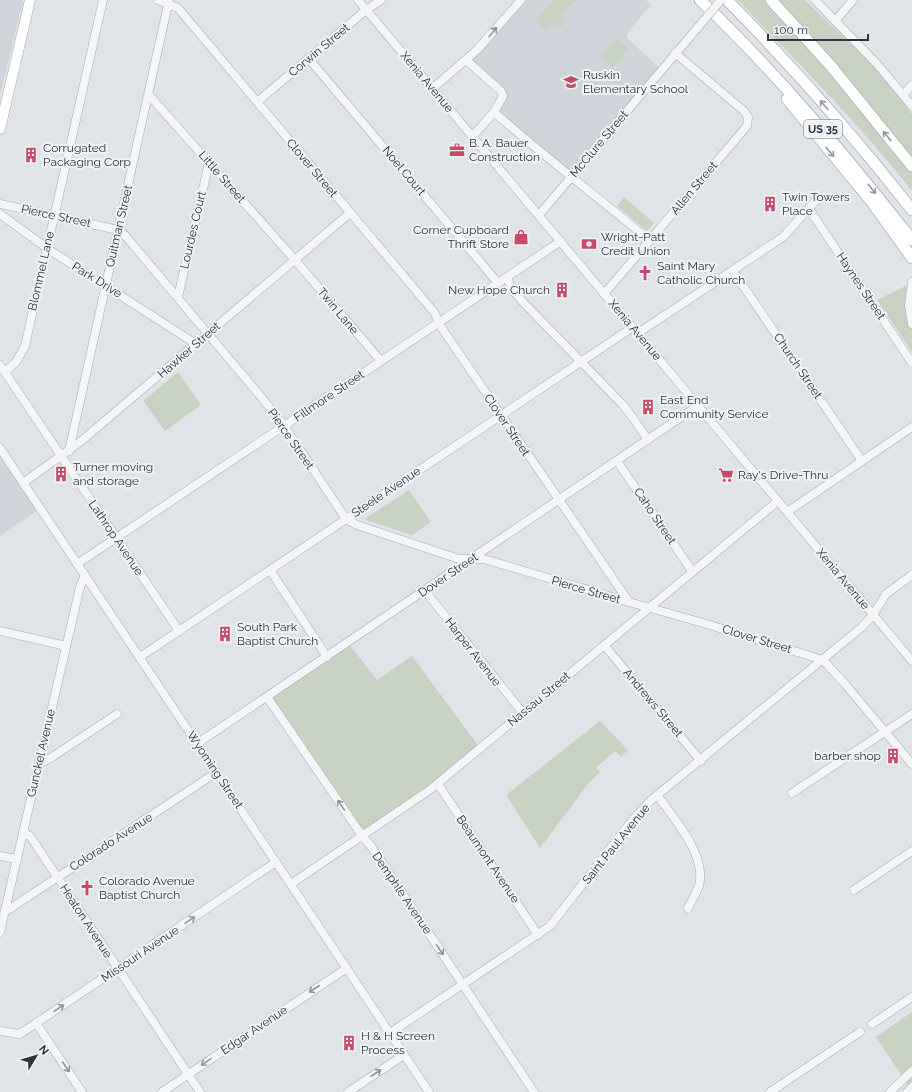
<svg xmlns="http://www.w3.org/2000/svg" width="912" height="1092" font-family="Raleway,sans-serif">
	<style>
		.built { fill: #ced4da }
		.green { fill: #c7d2c2 }
		.lines { fill: none; stroke-linecap: round; stroke-linejoin: round }
		.minor-casing { stroke: #a6abb3; stroke-width: 9 }
		.major-casing { stroke: #a0aab4; stroke-width: 11 }
		.highway-casing { stroke: #88939f; stroke-width: 12 }
		.minor { stroke: #f3f5f7; stroke-width: 8 }
		.major { stroke: #fff; stroke-width: 10 }
		.highway { stroke: #fff; stroke-width: 11 }
		.minor-bridge-casing { stroke: #a6abb3; stroke-width: 9; stroke-linecap: butt }
		.minor-bridge { stroke: #f3f5f7; stroke-width: 8 }
		.oneway { stroke: #8e949b }
		.oneway2 { stroke: #94999f }
		.labels { text-anchor: middle; dominant-baseline: central; stroke-width: 4; stroke-linejoin: round; paint-order: stroke }
		.shield { fill: #f0f3f6; stroke: #656d76; stroke-width: 1 }
		.shield-label { font-size: 11px; font-weight: bold; fill: #2a333f }
		.street-label { font-size: 12px; fill: #2a333f; stroke: #f0f3f6 }
		.poi-label { font-size: 12px; fill: #2a333f; stroke: #f0f3f6; text-anchor: start }
	</style>
	<rect width="100%" height="100%" fill="#e0e4e9"/>
	<!-- built -->
	<g class="built">
		<path d="M0 0H23L0 95Z"/>
		<path d="M521 0H646L651 5 628 32 627 36 628 39 662 70 572 176 494 112 503 96 466 60Z"/>
		<path d="M0 455 37 511 0 536Z"/>
	</g>
	<!-- green -->
	<g class="green">
		<path d="M553 0H577L565 11 563 17 565 21 560 28 553 25 549 28 548 32 535 21Z"/>
		<path d="M738 0H805L874 66 912 114V191C859 124 797 62 738 0Z"/>
		<path d="M616 38 629 49 613 68 600 58Z"/>
		<path d="M624 197 654 223 647 231 617 206Z"/>
		<path d="M912 283V352L877 300Z"/>
		<path d="M178 372 201 405 165 431 143 401Z"/>
		<path d="M409 490 431 522 412 535 366 520V518Z"/>
		<path d="M348 643 377 680 412 656 480 748 363 837 267 697Z"/>
		<path d="M600 721 628 750 621 757 615 751 596 768 600 772 588 784 540 848 506 795Z"/>
		<path d="M912 1012V1091L876 1037Z"/>
	</g>
	<g class="lines">
		<!-- minor casing -->
		<g class="minor-casing">
			<g id="minor">
				<path d="M158 0 178 8 434 312 441 327 629 602 710 625 823 660 845 684 912 764"/>
				<path d="M358 0 912 661"/>
				<path d="M815 0 877 64 912 106"/>
				<path d="M836 20 853 0"/>
				<path d="M309 59 498 283"/>
				<path d="M466 60 501 91 503 96 494 112 473 136"/>
				<path d="M433 88 477 50 521 0"/>
				<path d="M149 95 295 260 381 361"/>
				<path d="M903 95 912 85"/>
				<path d="M257 102 366 10 381 0"/>
				<path d="M494 112C544 157 598 197 649 240"/>
				<path d="M0 204 118 230 123 233 262 398 283 424 346 519 357 525 459 559H484L629 602"/>
				<path d="M809 209 912 363"/>
				<path d="M0 214 51 251 196 344"/>
				<path d="M539 215 694 32"/>
				<path d="M733 271 862 461"/>
				<path d="M507 277 511 288 523 302 623 405 633 418 648 440"/>
				<path d="M912 282 909 305 912 324"/>
				<path d="M604 294 747 126 748 117 744 111 675 53"/>
				<path d="M178 297 209 163"/>
				<path d="M638 333 783 237 819 197"/>
				<path d="M0 365 179 631"/>
				<path d="M5 372 16 362 25 346 103 0"/>
				<path d="M0 448 429 1092"/>
				<path d="M69 451 169 0"/>
				<path d="M617 461 692 571"/>
				<path d="M23 483 80 442 350 213"/>
				<path d="M787 512 912 427"/>
				<path d="M77 564 561 241"/>
				<path d="M270 570 327 657"/>
				<path d="M425 591 523 713"/>
				<path d="M0 631 66 646"/>
				<path d="M604 645 701 761"/>
				<path d="M140 657 633 327"/>
				<path d="M267 697 363 837 371 846 534 1092"/>
				<path d="M198 743 699 405"/>
				<path d="M39 761H45L52 757 117 714"/>
				<path d="M438 784 538 935"/>
				<path d="M792 793 912 714"/>
				<path d="M658 796C674 819 707 855 699 886 696 893 692 901 688 908"/>
				<path d="M23 833 30 836 200 1092"/>
				<path d="M0 856 17 859"/>
				<path d="M291 884 431 789 778 501"/>
				<path d="M854 890 912 851"/>
				<path d="M5 912 217 772"/>
				<path d="M0 932 80 587 85 575"/>
				<path d="M36 1023 82 1092"/>
				<path d="M872 1024 912 997"/>
				<path d="M0 1031 20 1034 276 862"/>
				<path d="M390 1033 550 926 630 823 650 801 862 627 873 615 886 594 912 575"/>
				<path d="M162 1092 347 968"/>
				<path d="M348 1092 404 1055"/>
				<path d="M770 1092 860 1032"/>
				<path d="M890 1092 912 1071"/>
				<path d="M907 1092 912 1087"/>
			</g>
		</g>
		<!-- major casing -->
		<g class="major-casing">
			<path id="major" d="M0 129 30 0"/>
		</g>
		<!-- highway casing -->
		<g class="highway-casing">
			<g id="highway">
				<path d="M700 0C778 74 846 156 912 240"/>
				<path d="M727 0C793 67 855 137 912 210"/>
				<path d="M771 0 831 66 912 166"/>
				<path d="M787 99 871 201 912 258"/>
			</g>
		</g>
		<!-- minor -->
		<use href="#minor" class="minor"/>
		<!-- major -->
		<use href="#major" class="major"/>
		<!-- highway -->
		<use href="#highway" class="highway"/>
		<!-- minor-bridge casing -->
		<g class="minor-bridge-casing">
			<path id="minor-bridge" d="M694 32 721 0"/>
		</g>
		<!-- minor-bridge -->
		<use href="#minor-bridge" class="minor-bridge"/>
	</g>
	<!-- one-way arrows -->
	<defs><path id="oneway-shaft" d="M-6 0H5M1.5-3L5.5 0L1.5 3" fill="none" stroke-width="1.6" stroke-linecap="round" stroke-linejoin="round"/></defs>
	<g class="oneway">
		<use href="#oneway-shaft" transform="translate(493 32) rotate(-49)"/>
		<use href="#oneway-shaft" transform="translate(341 805) rotate(-124)"/>
		<use href="#oneway-shaft" transform="translate(190 920) rotate(-34)"/>
		<use href="#oneway-shaft" transform="translate(440 950) rotate(56)"/>
		<use href="#oneway-shaft" transform="translate(314 989) rotate(147)"/>
		<use href="#oneway-shaft" transform="translate(59 1008) rotate(-34)"/>
		<use href="#oneway-shaft" transform="translate(206 1062) rotate(146)"/>
		<use href="#oneway-shaft" transform="translate(66 1067) rotate(56)"/>
		<use href="#oneway-shaft" transform="translate(376 1073) rotate(-33)"/>
	</g>
	<g class="oneway2">
		<use href="#oneway-shaft" transform="translate(824 105) rotate(-131)"/>
		<use href="#oneway-shaft" transform="translate(887 136) rotate(-129)"/>
		<use href="#oneway-shaft" transform="translate(830 152) rotate(50)"/>
		<use href="#oneway-shaft" transform="translate(872 189) rotate(52)"/>
	</g>
	<!-- icons -->
	<defs>
		<g id="school-bare" transform="scale(1.2)"><path d="M0-5L7-2L0 1L-7-2ZM-4 1L0 2.5L4 1V4Q0 6-4 4Z" fill="#c94a68" stroke="#f0f3f6" stroke-width="2.5" paint-order="stroke"/></g>
		<g id="office-bare" transform="scale(1.2)"><path d="M-6-3h4V-5.5h4V-3h4V5H-6ZM-1-4.5V-3h2v-1.5ZM-6 0V1H6V0Z" fill="#c94a68" stroke="#f0f3f6" stroke-width="2.5" paint-order="stroke"/></g>
		<g id="building-bare" transform="scale(1.2)"><path d="M-4-6H4V6H1V3H-1V6H-4ZM-2.5-4.3h1.7v1.8h-1.7ZM.8-4.3h1.7v1.8H.8ZM-2.5-1h1.7V.8h-1.7ZM.8-1h1.7V.8H.8Z" fill="#c94a68" stroke="#f0f3f6" stroke-width="2.5" paint-order="stroke"/></g>
		<g id="shop-bare" transform="scale(1.2)"><path d="M-5-2.5h2.3a2.7 3.5 0 0 1 5.4 0H5L5.5 6h-11ZM-1.5-2.5h3a1.5 2.3 0 0 0-3 0Z" fill="#c94a68" stroke="#f0f3f6" stroke-width="2.5" paint-order="stroke"/></g>
		<g id="bank-bare" transform="scale(1.2)"><path d="M-6-4H6V4H-6ZM0-2.3a2.3 2.3 0 1 0 0 4.6a2.3 2.3 0 1 0 0-4.6Z" fill="#c94a68" stroke="#f0f3f6" stroke-width="2.5" paint-order="stroke"/></g>
		<g id="church-bare" transform="scale(1.2)"><path d="M-1.2-6h2.4v3.5h3.3v2.4h-3.3V6h-2.4V-.1h-3.3v-2.4h3.3Z" fill="#c94a68" stroke="#f0f3f6" stroke-width="2.5" paint-order="stroke"/></g>
		<g id="supermarket-bare" transform="scale(1.2)"><path d="M-6-5.5h2.5l.6 2H6L4.5 2H-2.5L-4.4-4H-6ZM-1.5 3.2a1.3 1.3 0 1 0 .1 0ZM3 3.2a1.3 1.3 0 1 0 .1 0Z" fill="#c94a68" stroke="#f0f3f6" stroke-width="2.5" paint-order="stroke"/></g>
	</defs>
	<g fill-rule="evenodd">
		<use href="#school-bare" x="571" y="82"/>
		<use href="#office-bare" x="457" y="150"/>
		<use href="#building-bare" x="31" y="155"/>
		<use href="#building-bare" x="770" y="204"/>
		<use href="#shop-bare" x="521" y="237"/>
		<use href="#bank-bare" x="589" y="244"/>
		<use href="#church-bare" x="645" y="273"/>
		<use href="#building-bare" x="562" y="290"/>
		<use href="#building-bare" x="648" y="407"/>
		<use href="#building-bare" x="61" y="474"/>
		<use href="#supermarket-bare" x="726" y="475"/>
		<use href="#building-bare" x="225" y="634"/>
		<use href="#building-bare" x="893" y="756"/>
		<use href="#church-bare" x="87" y="888"/>
		<use href="#building-bare" x="349" y="1043"/>
	</g>
	<g class="labels">
		<!-- shield labels -->
		<rect class="shield" x="804" y="120" width="38" height="18" rx="3"/>
		<g class="shield-label">
			<text x="823" y="129">US 35</text>
		</g>
		<!-- street labels -->
		<g class="street-label">
			<text transform="translate(319 50) rotate(-40)">Corwin Street</text>
			<text transform="translate(427 82) rotate(50)">Xenia Avenue</text>
			<text transform="translate(599 144) rotate(-50)">McClure Street</text>
			<text transform="translate(312 168) rotate(50)">Clover Street</text>
			<text transform="translate(404 171) rotate(50)">Noel Court</text>
			<text transform="translate(222 177) rotate(49)">Little Street</text>
			<text transform="translate(694 188) rotate(-50)">Allen Street</text>
			<text transform="translate(56 216) rotate(12)">Pierce Street</text>
			<text transform="translate(119 226) rotate(-77)">Quitman Street</text>
			<text transform="translate(193 230) rotate(-77)">Lourdes Court</text>
			<text transform="translate(41 271) rotate(-77)">Blommel Lane</text>
			<text transform="translate(97 280) rotate(32)">Park Drive</text>
			<text transform="translate(861 286) rotate(56)">Haynes Street</text>
			<text transform="translate(338 311) rotate(50)">Twin Lane</text>
			<text transform="translate(635 330) rotate(50)">Xenia Avenue</text>
			<text transform="translate(189 350) rotate(-41)">Hawker Street</text>
			<text transform="translate(798 366) rotate(56)">Church Street</text>
			<text transform="translate(329 396) rotate(-34)">Fillmore Street</text>
			<text transform="translate(507 425) rotate(56)">Clover Street</text>
			<text transform="translate(291 439) rotate(55)">Pierce Street</text>
			<text transform="translate(386 492) rotate(-34)">Steele Avenue</text>
			<text transform="translate(655 516) rotate(56)">Caho Street</text>
			<text transform="translate(116 538) rotate(56)">Lathrop Avenue</text>
			<text transform="translate(448 575) rotate(-34)">Dover Street</text>
			<text transform="translate(843 579) rotate(50)">Xenia Avenue</text>
			<text transform="translate(586 590) rotate(16)">Pierce Street</text>
			<text transform="translate(757 639) rotate(17)">Clover Street</text>
			<text transform="translate(473 652) rotate(52)">Harper Avenue</text>
			<text transform="translate(539 699) rotate(-40)">Nassau Street</text>
			<text transform="translate(653 703) rotate(50)">Andrews Street</text>
			<text transform="translate(41 753) rotate(-77)">Gunckel Avenue</text>
			<text transform="translate(215 770) rotate(56)">Wyoming Street</text>
			<text transform="translate(111 842) rotate(-33)">Colorado Avenue</text>
			<text transform="translate(616 844) rotate(-51)">Saint Paul Avenue</text>
			<text transform="translate(488 859) rotate(56)">Beaumont Avenue</text>
			<text transform="translate(402 893) rotate(56)">Demphle Avenue</text>
			<text transform="translate(86 921) rotate(57)">Heaton Avenue</text>
			<text transform="translate(140 954) rotate(-34)">Missouri Avenue</text>
			<text transform="translate(254 1030) rotate(-34)">Edgar Avenue</text>
		</g>
		<!-- poi labels -->
		<g class="poi-label">
			<text x="583" y="75">Ruskin<tspan x="583" dy="14">Elementary School</tspan></text>
			<text x="469" y="143">B. A. Bauer<tspan x="469" dy="14">Construction</tspan></text>
			<text x="43" y="148">Corrugated<tspan x="43" dy="14">Packaging Corp</tspan></text>
			<text x="782" y="197">Twin Towers<tspan x="782" dy="14">Place</tspan></text>
			<text x="509" y="230" text-anchor="end">Corner Cupboard<tspan x="509" dy="14">Thrift Store</tspan></text>
			<text x="601" y="237">Wright-Patt<tspan x="601" dy="14">Credit Union</tspan></text>
			<text x="657" y="266">Saint Mary<tspan x="657" dy="14">Catholic Church</tspan></text>
			<text x="550" y="290" text-anchor="end">New Hope Church</text>
			<text x="660" y="400">East End<tspan x="660" dy="14">Community Service</tspan></text>
			<text x="73" y="467">Turner moving<tspan x="73" dy="14">and storage</tspan></text>
			<text x="738" y="475">Ray's Drive-Thru</text>
			<text x="237" y="627">South Park<tspan x="237" dy="14">Baptist Church</tspan></text>
			<text x="881" y="756" text-anchor="end">barber shop</text>
			<text x="99" y="881">Colorado Avenue<tspan x="99" dy="14">Baptist Church</tspan></text>
			<text x="361" y="1036">H &amp; H Screen<tspan x="361" dy="14">Process</tspan></text>
		</g>
	</g>
	<!-- north arrow -->
	<g transform="translate(36 1056) rotate(52)" stroke="#f0f3f6" stroke-width="3" paint-order="stroke">
	<path d="M0-3L7 15L0 10L-7 15Z" fill="#2a333f"/>
	<text y="-6" font-size="11" font-weight="bold" text-anchor="middle" fill="#2a333f">N</text>
	</g>
	<!-- scale -->
	<path d="M768 34v6h100v-6" fill="none" stroke="#2a333f" stroke-width="2"/>
	<text x="774" y="34" font-size="12" fill="#2a333f" stroke="#f0f3f6" stroke-width="3" paint-order="stroke">100 m</text>
</svg>
